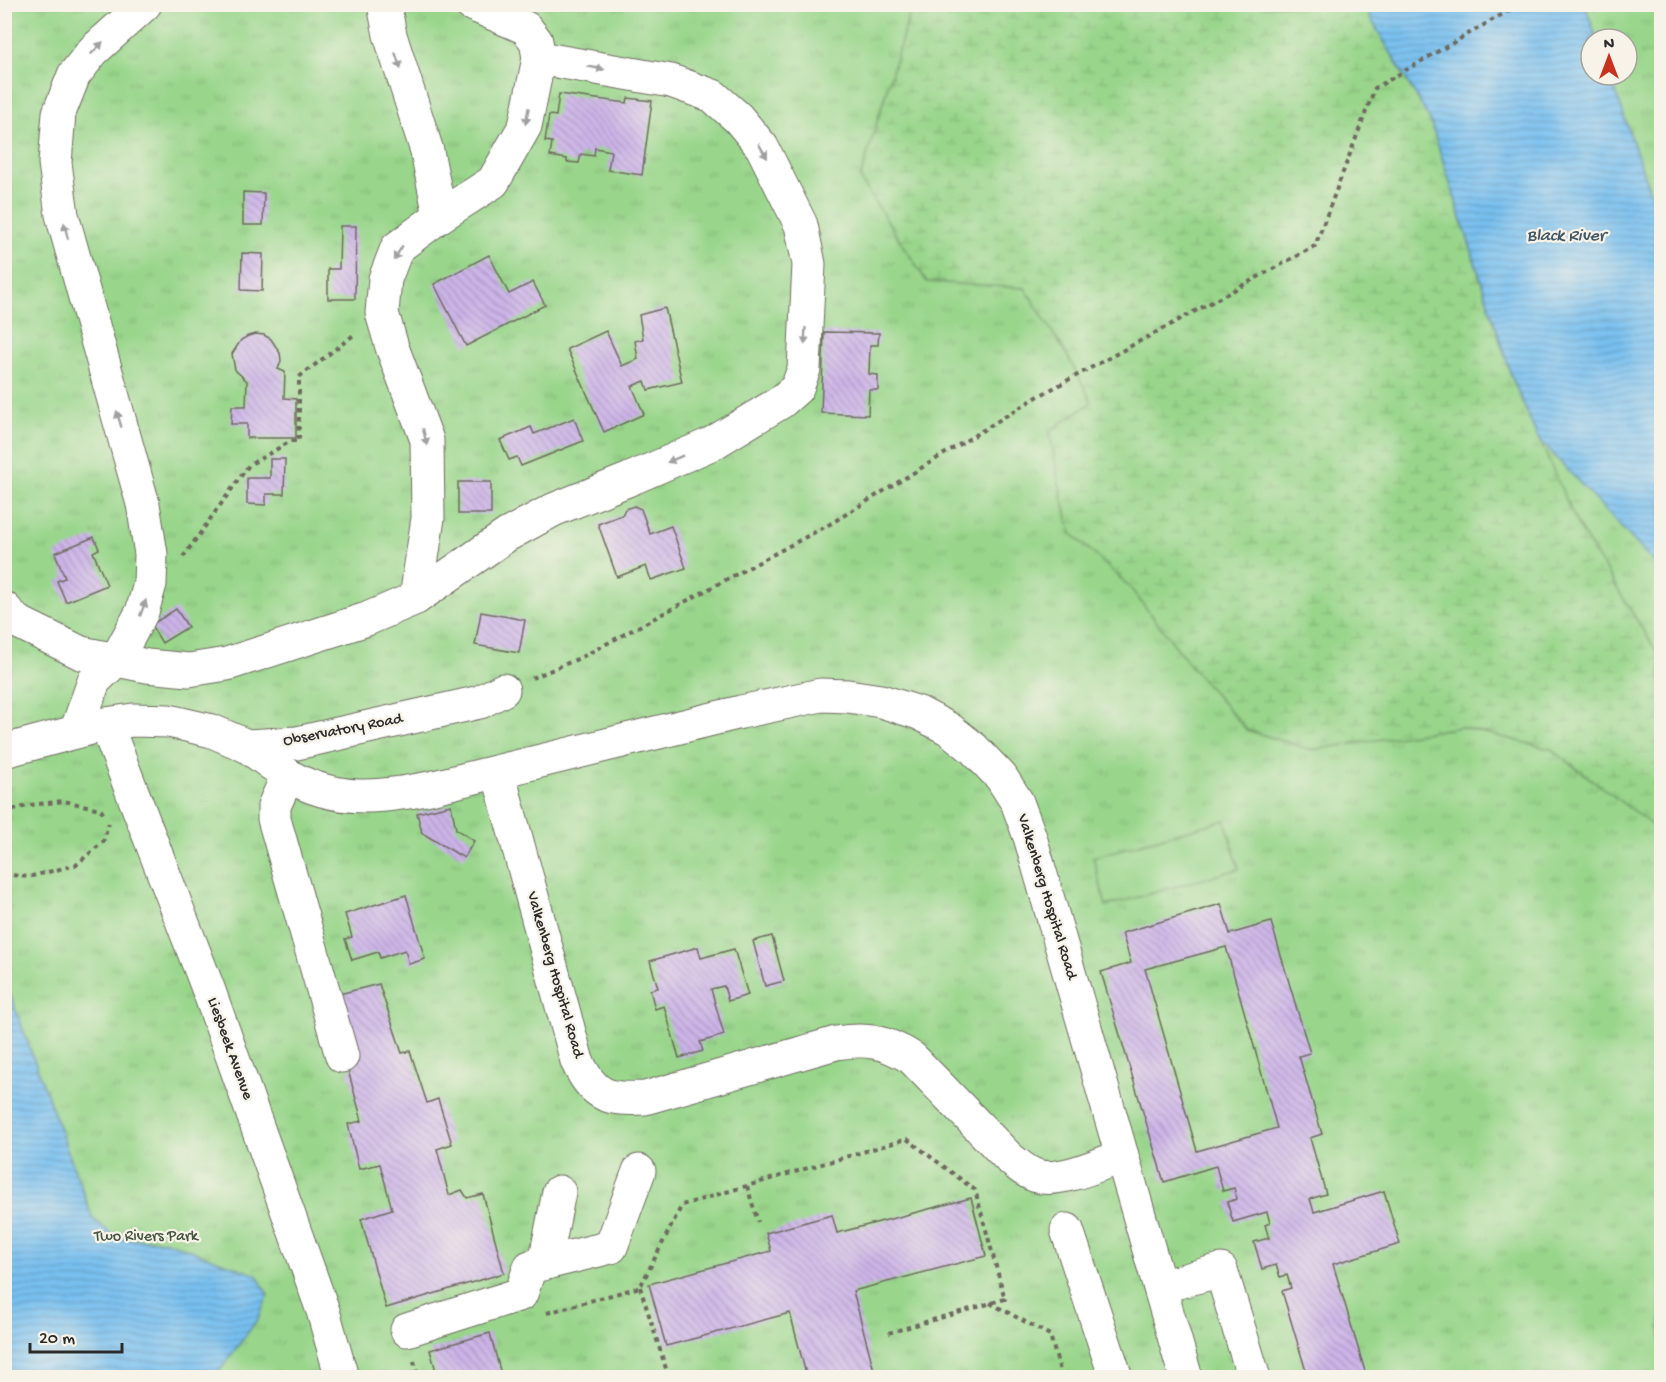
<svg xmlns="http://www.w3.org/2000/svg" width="1666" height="1382" font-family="'Gochi Hand',sans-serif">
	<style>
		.grass { fill: url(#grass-tufts); stroke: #62805b; stroke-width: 1.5; fill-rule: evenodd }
		.wetland { fill: url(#wetland-marsh); stroke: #62805b; stroke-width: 1.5 }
		.pitch { fill: #99d68b; stroke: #62805b; stroke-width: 1.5 }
		.water { fill: url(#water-rules); stroke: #52768e; stroke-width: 1.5 }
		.building { fill: url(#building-back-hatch); fill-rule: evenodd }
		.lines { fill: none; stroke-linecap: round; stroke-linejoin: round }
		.minor-casing { stroke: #6d6a5e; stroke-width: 35 }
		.path { stroke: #6d6a5e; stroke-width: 4; stroke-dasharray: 4.5 4.5; stroke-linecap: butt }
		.minor { stroke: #fff; stroke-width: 33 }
		.oneway { fill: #a0a0a0 }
		.labels { text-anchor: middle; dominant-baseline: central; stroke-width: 4.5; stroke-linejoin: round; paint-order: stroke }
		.street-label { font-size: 16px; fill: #2b2b2b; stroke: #f7f3e8 }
		.park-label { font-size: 16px; fill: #465643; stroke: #f7f3e8 }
		.water-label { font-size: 18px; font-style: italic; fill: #425866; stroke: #f7f3e8 }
	</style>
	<defs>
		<pattern id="grass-tufts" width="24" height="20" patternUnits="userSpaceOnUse" patternTransform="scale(1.5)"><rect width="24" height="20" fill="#99d68b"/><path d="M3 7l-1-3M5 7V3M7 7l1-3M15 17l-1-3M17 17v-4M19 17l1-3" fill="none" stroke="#84b878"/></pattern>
		<pattern id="wetland-marsh" width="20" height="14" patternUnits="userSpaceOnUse" patternTransform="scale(1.5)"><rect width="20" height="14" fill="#99d68b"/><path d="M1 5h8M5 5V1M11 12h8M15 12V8" fill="none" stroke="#84b878"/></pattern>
		<pattern id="water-rules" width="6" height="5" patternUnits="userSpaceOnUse" patternTransform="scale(1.5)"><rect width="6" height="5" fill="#78c0f0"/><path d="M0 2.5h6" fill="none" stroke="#639cc3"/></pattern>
		<pattern id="building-back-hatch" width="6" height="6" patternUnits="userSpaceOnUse" patternTransform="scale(1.5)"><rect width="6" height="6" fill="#cdb5e9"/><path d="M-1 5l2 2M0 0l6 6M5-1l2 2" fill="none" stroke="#a793bd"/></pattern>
	</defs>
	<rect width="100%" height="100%" fill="#f7f3e8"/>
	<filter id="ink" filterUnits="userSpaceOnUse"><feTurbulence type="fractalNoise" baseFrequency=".0167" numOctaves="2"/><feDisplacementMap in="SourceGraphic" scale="12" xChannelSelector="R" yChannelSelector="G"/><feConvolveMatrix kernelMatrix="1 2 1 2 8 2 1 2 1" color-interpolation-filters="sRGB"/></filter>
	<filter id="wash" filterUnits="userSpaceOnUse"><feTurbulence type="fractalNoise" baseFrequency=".008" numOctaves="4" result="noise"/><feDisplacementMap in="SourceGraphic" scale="24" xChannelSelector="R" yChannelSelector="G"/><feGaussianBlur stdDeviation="1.35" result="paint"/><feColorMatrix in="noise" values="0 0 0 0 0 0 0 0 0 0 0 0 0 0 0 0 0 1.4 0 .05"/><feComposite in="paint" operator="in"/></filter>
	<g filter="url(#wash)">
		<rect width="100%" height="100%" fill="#e8e0bc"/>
		<!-- grass -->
		<path class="grass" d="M5 5H1661V1377L5 1378ZM1591 39H1627V75H1591Z"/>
		<!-- wetland -->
		<path class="wetland" d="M912 5H1366L1371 19 1430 120 1512 378 1577 524 1658 654 1661 657V832L1551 749 1460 727 1312 750 1247 730 1199 676 1128 585 1071 533 1058 480 1050 431 1092 402 1068 357 1025 288 927 282 860 179Z"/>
		<!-- pitch -->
		<path class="pitch" d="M1225 820 1239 869 1106 906 1093 857Z"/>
		<!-- water -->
		<g class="water">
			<path d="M1366 5H1585L1597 39H1591V75H1610L1661 224V570L1538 438 1512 378 1430 120 1371 19Z"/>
			<path d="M4 978 93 1219 117 1238 166 1241 257 1275 268 1295 258 1319 215 1377H5Z"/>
		</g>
		<g id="blocks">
			<!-- building -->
			<g class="building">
				<path d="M559 94 627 103 628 98 652 101 642 175 608 170 611 151 595 148 594 156 581 154 579 163 567 162V159L550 156 552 142 545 141 549 115 556 116Z"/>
				<path d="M243 192 264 193 263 225H243Z"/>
				<path d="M340 226H356L355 299H328V269H339Z"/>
				<path d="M242 253 263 254 262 291 241 290Z"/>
				<path d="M489 255 509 294 533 282 545 305 466 346 434 284Z"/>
				<path d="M665 308 682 382 648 390 645 381 632 386 644 414 604 432 567 349 606 331 622 366 638 359 635 341 643 339 639 315Z"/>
				<path d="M824 332 879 333 878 345H870L869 374 878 375V390H869L868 415 821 413Z"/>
				<path d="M256 334 264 335 271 339 280 353 281 361 278 369 285 372 284 398 296 399V438H247V424H231L232 406H246L247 381 235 370 232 354 241 340 248 336Z"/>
				<path d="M574 418 583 441 521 466 517 457 509 460 500 440 531 427 534 434Z"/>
				<path d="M270 459H285L284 494H266V505L247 504V478H270Z"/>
				<rect x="458" y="482" width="33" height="32"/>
				<path d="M634 506 641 509 650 534 671 526 686 568 651 580 646 566 617 577 598 524 622 515 625 509Z"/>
				<path d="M94 537 99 549 93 552 107 585 66 602 57 581 65 578 55 553Z"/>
				<path d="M176 609 188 627 162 643 151 625Z"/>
				<path d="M481 612 525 620 519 653 475 645Z"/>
				<path d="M451 805 456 829 474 841 464 858 422 833 417 813Z"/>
				<path d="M406 895 425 959 409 964 405 950 380 958 378 952 352 960 345 939 352 937 345 914Z"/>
				<path d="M1221 904 1230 934 1271 922 1310 1053 1299 1056 1322 1134 1310 1138 1326 1194 1310 1199 1314 1212 1384 1191 1400 1244 1333 1264 1367 1378H1308L1282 1291 1291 1288 1287 1275 1280 1277 1276 1265 1262 1269 1254 1242 1269 1238 1265 1225 1270 1223 1267 1212 1233 1222 1227 1202 1237 1199 1234 1188 1223 1191 1216 1166 1164 1182 1101 972 1131 963 1122 933ZM1226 947 1277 1128 1197 1151 1145 969Z"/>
				<path d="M772 936 784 981 765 986 753 941Z"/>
				<path d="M698 947 701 958 734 949 748 995 728 1001 724 986 711 989 724 1035 700 1042 703 1051 679 1058 664 1006 655 1009 650 990 658 988 650 961Z"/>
				<path d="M379 984 402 1053 410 1051 427 1103 438 1099 452 1144 437 1149 449 1195 462 1190 467 1198 483 1194 504 1273 386 1308 361 1219 392 1209 380 1164 359 1169 348 1124 362 1121 348 1070 355 1066 339 994Z"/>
				<path d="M971 1198 986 1256 853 1291 876 1378H807L790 1313 666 1346 649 1284 771 1251 766 1233 832 1215 837 1233Z"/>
				<path d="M490 1333 502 1378H438L430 1350Z"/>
			</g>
		</g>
	</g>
	<g filter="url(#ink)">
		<use href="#blocks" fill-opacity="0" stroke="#6d6a5e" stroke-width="1.5"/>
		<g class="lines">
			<!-- minor casing -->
			<g class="minor-casing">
				<g id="minor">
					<path d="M384 4 390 35 427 151 440 216"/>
					<path d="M416 598 428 518 427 440 392 347 382 313 385 279 397 248 440 216 493 182 525 126 539 58 536 41 526 28 471 4"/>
					<path d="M4 608 16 621 81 653 147 666 189 670 227 664 367 619 416 598 507 535 553 510 630 479 713 443 781 402 797 388 804 369 809 264 801 225 762 147 738 118 713 96 671 81 539 58"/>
					<path d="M106 724 209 991 323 1311 342 1378"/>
					<path d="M76 732 94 681 116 660 142 612 150 584 151 554 143 504 62 215 55 163 59 113 74 75 93 51 145 4"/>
					<path d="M247 746C261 756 275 767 289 776 336 803 380 798 430 788L741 712 821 695 848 696 881 701 919 713 949 729 973 748 1001 777 1017 802 1030 837 1186 1378"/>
					<path d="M4 751 106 724 133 720 169 721 212 731 247 746 297 743 480 702 503 690"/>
					<path d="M498 772 577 1061C594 1097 608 1100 645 1098L836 1043C866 1038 885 1041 912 1058L1009 1158C1017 1164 1026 1173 1037 1176 1060 1183 1100 1164 1122 1156"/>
					<path d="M288 775 274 806V819L342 1056"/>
					<path d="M1067 1230 1116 1378"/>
					<path d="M545 1263 559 1192"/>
					<path d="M1160 1287 1221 1270 1254 1378"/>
					<path d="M407 1330 521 1294 530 1267 611 1247 639 1171"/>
				</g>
			</g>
			<!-- path -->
			<g class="path">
				<path d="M183 557 249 465 291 441H299V377L355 334"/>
				<path d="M532 678 580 658 830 524 1037 397 1315 246 1375 88 1520 4"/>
				<path d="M4 812 31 805 64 801 100 809 106 817"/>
				<path d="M4 874 28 877 76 865 103 842 109 823"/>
				<path d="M747 1186 758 1222"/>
				<path d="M640 1287 669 1378"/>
				<path d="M990 1303 1050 1335 1062 1378"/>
				<path d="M547 1313 640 1287 682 1205 907 1139 975 1190 1005 1299 888 1333"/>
				<path d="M414 1361 418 1378"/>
			</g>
			<!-- minor -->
			<use href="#minor" class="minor"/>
		</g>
		<!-- one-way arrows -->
		<defs><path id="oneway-solid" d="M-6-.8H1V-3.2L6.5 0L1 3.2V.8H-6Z" transform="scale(1.5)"/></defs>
		<g class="oneway">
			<use href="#oneway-solid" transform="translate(97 48) rotate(-46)"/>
			<use href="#oneway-solid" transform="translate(398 61) rotate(72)"/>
			<use href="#oneway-solid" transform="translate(596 68) rotate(10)"/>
			<use href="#oneway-solid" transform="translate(527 116) rotate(101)"/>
			<use href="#oneway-solid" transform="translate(763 151) rotate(59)"/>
			<use href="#oneway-solid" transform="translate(66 231) rotate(-104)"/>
			<use href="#oneway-solid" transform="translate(398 253) rotate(122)"/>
			<use href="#oneway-solid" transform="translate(805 336) rotate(93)"/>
			<use href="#oneway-solid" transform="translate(119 419) rotate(-106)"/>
			<use href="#oneway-solid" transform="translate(425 437) rotate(76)"/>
			<use href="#oneway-solid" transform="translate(675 459) rotate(156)"/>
			<use href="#oneway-solid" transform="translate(143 608) rotate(-70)"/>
		</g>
	</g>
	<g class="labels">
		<!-- street labels -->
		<g class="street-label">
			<text transform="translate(343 731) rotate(-11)">Observatory Road</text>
			<text transform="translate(1046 897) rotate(73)">Valkenberg Hospital Road</text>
			<text transform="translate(554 975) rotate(74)">Valkenberg Hospital Road</text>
			<text transform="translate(229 1049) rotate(70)">Liesbeek Avenue</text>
		</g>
		<!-- park labels -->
		<g class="park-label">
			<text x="146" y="1237">Two Rivers Park</text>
		</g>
		<!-- water labels -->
		<g class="water-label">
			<text x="1566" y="236">Black River</text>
		</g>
	</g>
	<!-- margin -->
	<rect width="1666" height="1382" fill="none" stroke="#f7f3e8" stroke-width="24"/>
	<!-- north arrow -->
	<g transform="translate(1609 57)"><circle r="28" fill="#f7f3e8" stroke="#a5a39c" stroke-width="1.5"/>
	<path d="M0-4.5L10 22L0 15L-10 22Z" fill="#c8321e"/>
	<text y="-9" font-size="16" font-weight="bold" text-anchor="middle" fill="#2b2b2b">N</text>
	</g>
	<!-- scale -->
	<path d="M30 1343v9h92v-9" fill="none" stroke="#2b2b2b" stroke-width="3"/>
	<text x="39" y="1343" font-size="18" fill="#2b2b2b" stroke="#f7f3e8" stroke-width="4.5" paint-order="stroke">20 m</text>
</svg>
